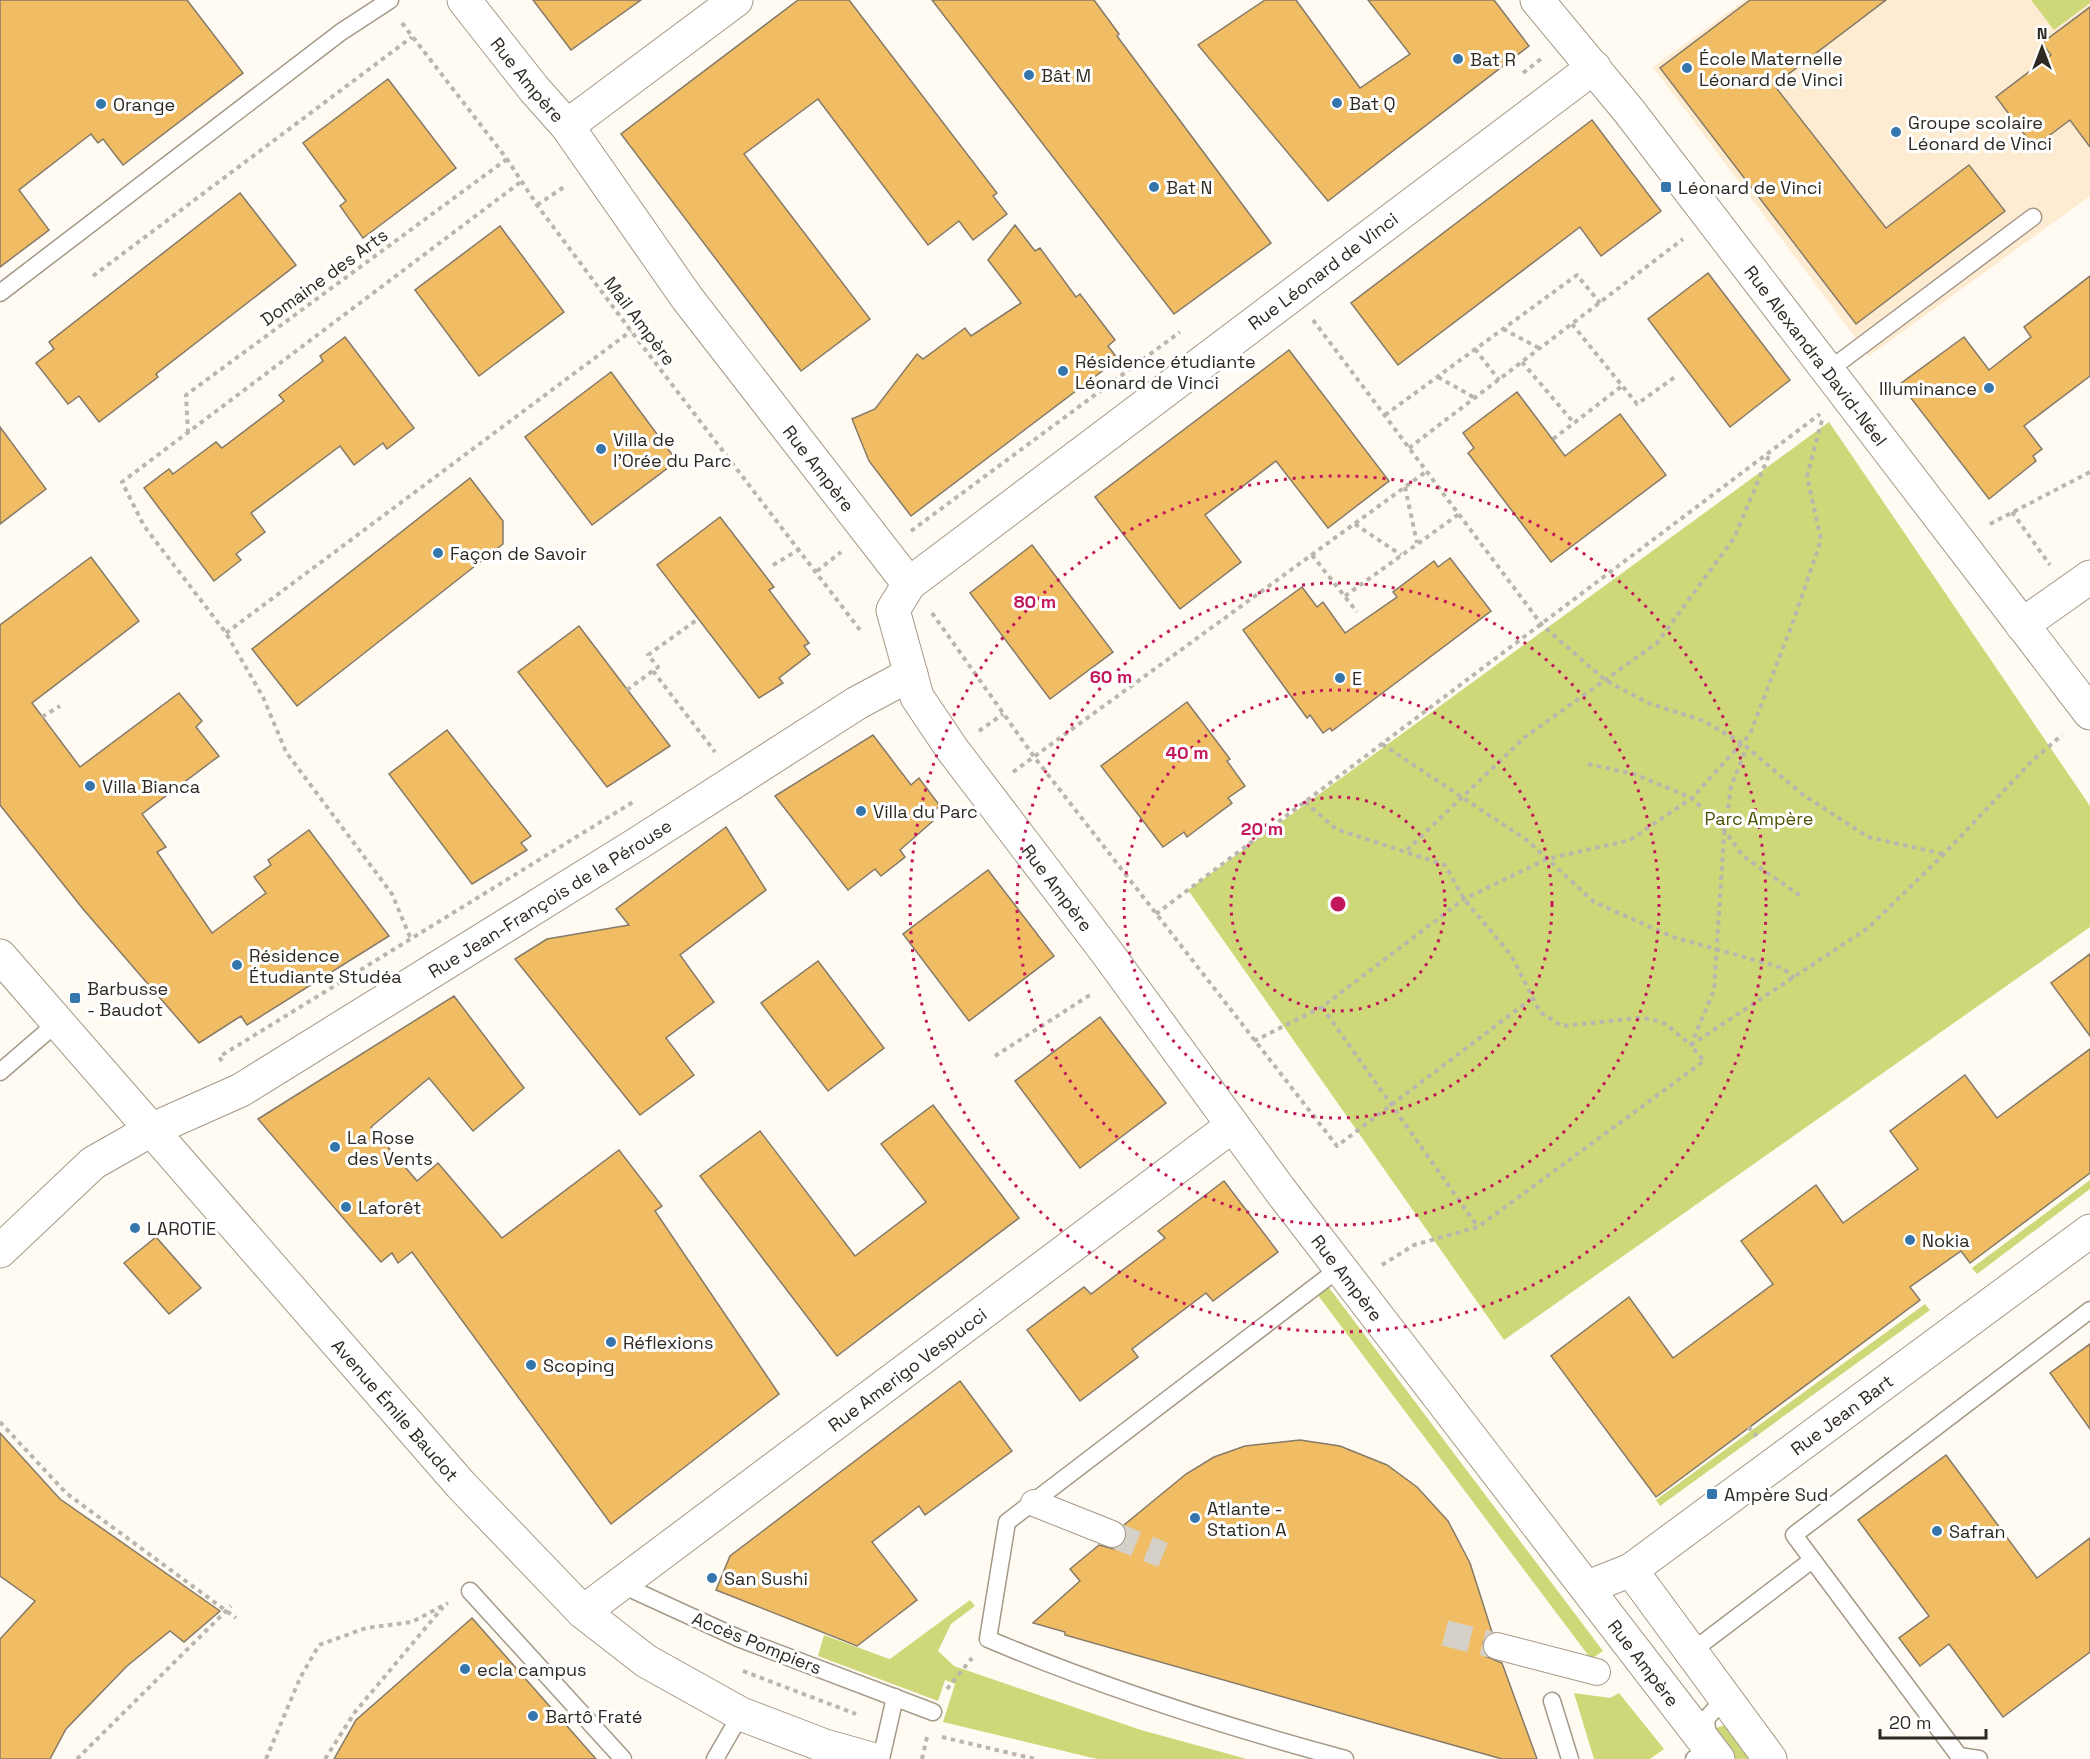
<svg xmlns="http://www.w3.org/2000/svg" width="2090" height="1759" font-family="'Space Grotesk',sans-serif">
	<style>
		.built { fill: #feecd2 }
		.green { fill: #ced878 }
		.building { fill: #f0bd65; stroke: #857a68; stroke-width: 1.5 }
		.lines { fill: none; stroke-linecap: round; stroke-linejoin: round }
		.pedestrian-tunnel { stroke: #d5d0c8; stroke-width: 26; stroke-dasharray: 26 13; stroke-linecap: butt }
		.service-casing { stroke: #a59987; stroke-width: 19 }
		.pedestrian-casing { stroke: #a59987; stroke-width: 28 }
		.minor-casing { stroke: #a59987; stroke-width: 35 }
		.tertiary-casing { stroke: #a59987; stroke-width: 35 }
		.path { stroke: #bab5ad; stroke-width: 4; stroke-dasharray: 4.5 4.5; stroke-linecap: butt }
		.service { stroke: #fff; stroke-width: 16 }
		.pedestrian { stroke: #fff; stroke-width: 26 }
		.minor { stroke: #fff; stroke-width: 33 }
		.tertiary { stroke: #fff; stroke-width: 33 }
		.ring { fill: none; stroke: #c2185b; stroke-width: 3; stroke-dasharray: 3 6 }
		.poi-dot { fill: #3476ac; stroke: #fff; stroke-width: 2 }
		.labels { text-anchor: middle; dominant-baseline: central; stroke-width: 6; stroke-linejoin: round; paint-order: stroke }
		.poi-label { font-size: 18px; fill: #2e2922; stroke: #fff; text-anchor: start }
		.street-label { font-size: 18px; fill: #2e2922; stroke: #fff }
		.park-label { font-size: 18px; fill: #4d5207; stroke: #fff }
		.centre { fill: #c2185b; stroke: #fff; stroke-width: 3 }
		.ring-label { font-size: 18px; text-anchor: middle; font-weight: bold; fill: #c2185b; stroke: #fff; stroke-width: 6; stroke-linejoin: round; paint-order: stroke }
	</style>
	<rect width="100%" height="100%" fill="#fffaf2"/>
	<!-- built -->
	<path class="built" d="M1745 0H2090V196L1869 356 1653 67Z"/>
	<!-- green -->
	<g class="green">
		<path d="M2031 0H2090V3L2054 30Z"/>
		<path d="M1829 422 2090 806V927L1504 1340 1188 890Z"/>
		<path d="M2090 1180V1189L1977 1274 1972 1268Z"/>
		<path d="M1327 1285 1603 1651 1591 1659 1317 1294Z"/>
		<path d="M1925 1304 1930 1310 1660 1506 1656 1500Z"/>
		<path d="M970 1600 975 1606 951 1624 938 1651 954 1666 1141 1730 1247 1759H1097L943 1722 955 1684 945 1680 938 1701 818 1656 824 1635 892 1660 890 1659Z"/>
		<path d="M1574 1693 1610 1698 1619 1693 1664 1749 1650 1759H1594Z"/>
		<path d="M1725 1725 1758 1759H1730L1713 1738 1716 1728Z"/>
	</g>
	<!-- building -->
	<g class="building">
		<path d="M0 0H187L243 73 123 165 103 139 98 143 91 134 19 190 49 230 0 267Z"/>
		<path d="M533 0H641L571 50Z"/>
		<path d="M798 0H849L997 193 993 196 1007 214 973 240 959 221 928 245 818 99 744 154 870 319 801 371 621 134Z"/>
		<path d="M932 0H1094L1119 34 1117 36 1271 243 1174 314Z"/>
		<path d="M1265 0H1296L1360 88 1410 54 1368 0H1494L1529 46 1328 201 1198 45Z"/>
		<path d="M1750 0H1886L1774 85 1886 228 1969 165 2005 211 1856 324 1660 68Z"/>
		<path d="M2090 7V147L2070 120 2034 147 1996 97 2051 55 2042 43Z"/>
		<path d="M388 79 456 168 363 238 340 206 346 201 303 143Z"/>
		<path d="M1592 120 1661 211 1601 256 1580 227 1398 365 1351 303Z"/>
		<path d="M240 193 296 265 156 374 158 377 99 422 79 396 68 404 36 363 54 349 49 342Z"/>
		<path d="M1015 225 1035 251 1040 248 1076 297 1080 294 1115 340 1108 346 1118 359 911 516 869 461 852 419 875 409 917 354 923 359 965 328 971 336 1021 303 988 260Z"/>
		<path d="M500 226 564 312 479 376 415 290Z"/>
		<path d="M1708 273 1790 380 1730 427 1648 319Z"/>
		<path d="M2090 276V376L2024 426 2042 449 2033 456 2036 461 1989 499 1900 384 1964 337 1989 370 2031 337 2024 327Z"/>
		<path d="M345 337 414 428 387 449 383 443 354 465 340 446 251 513 265 532 236 554 241 560 214 581 144 488 169 469 173 474 216 442 222 448 284 401 279 395 323 361 320 356Z"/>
		<path d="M1289 350 1389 481 1328 528 1276 461 1205 515 1241 562 1180 609 1095 497Z"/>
		<path d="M611 372 677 461 592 525 525 437Z"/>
		<path d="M1517 392 1565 456 1620 414 1666 475 1551 562 1468 453 1474 448 1463 433Z"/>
		<path d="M0 427 46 489 0 524Z"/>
		<path d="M470 478 503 521V544L297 706 252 649Z"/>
		<path d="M720 517 774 587 769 590 809 643 804 646 810 654 779 678 783 683 759 698 657 565Z"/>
		<path d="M1032 545 1113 652 1050 699 970 593Z"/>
		<path d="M91 557 139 621 32 703 80 767 179 693 202 721 196 727 219 756 142 814 166 847 157 852 212 933 266 893 254 877 271 865 268 860 309 830 389 936 247 1025 241 1016 199 1043 83 909 0 805V625Z"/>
		<path d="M1450 558 1491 611 1332 731 1330 728 1323 733 1310 715 1307 718 1243 630 1302 587 1317 607 1323 602 1345 633 1397 597 1393 592 1434 561 1438 567Z"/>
		<path d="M579 626 670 746 607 787 518 672Z"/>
		<path d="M1187 702 1230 759 1227 761 1245 786 1228 798 1232 803 1187 837 1184 832 1163 847 1101 766Z"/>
		<path d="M447 730 531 836 521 843 527 850 472 884 389 774Z"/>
		<path d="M873 735 911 785 919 778 940 806 928 815 933 821 900 850 905 857 881 876 875 869 848 890 775 796Z"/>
		<path d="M726 827 766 890 680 955 714 1002 666 1038 694 1075 640 1115 515 959 547 939 629 925 616 909Z"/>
		<path d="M988 870 1054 956 969 1021 903 934Z"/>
		<path d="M2090 954V1036L2051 983Z"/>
		<path d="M818 961 884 1048 828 1091 761 1003Z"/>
		<path d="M454 996 524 1088 473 1131 429 1078 371 1127 417 1181 438 1163 502 1238 619 1150 662 1206 655 1211 779 1394 611 1524 412 1252 398 1263 392 1253 381 1262 258 1119Z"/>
		<path d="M1100 1017 1166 1103 1080 1168 1015 1081Z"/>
		<path d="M2090 1049V1173L1970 1263 1961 1251 1910 1287 1920 1300 1656 1497 1551 1356 1629 1297 1673 1358 1773 1284 1741 1241 1816 1185 1843 1223 1918 1169 1890 1131 1965 1075 1997 1118Z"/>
		<path d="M933 1105 1019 1218 837 1356 700 1176 760 1131 855 1256 926 1202 881 1144Z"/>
		<path d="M1224 1181 1278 1252 1213 1301 1206 1293 1132 1349 1138 1357 1080 1401 1027 1330 1084 1287 1091 1294 1165 1238 1158 1231Z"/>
		<path d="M156 1237 201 1288 169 1314 124 1263Z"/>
		<path d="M2090 1344V1429L2050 1373Z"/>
		<path d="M960 1381 1012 1451 925 1515 919 1506 872 1542 917 1600 857 1646 716 1590 730 1556Z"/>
		<path d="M0 1433 60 1499 220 1611 184 1642 170 1631 127 1666 66 1729 50 1759H0V1639L35 1601 0 1576Z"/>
		<path d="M1300 1440 1340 1446 1387 1465 1417 1487 1448 1521 1470 1563 1492 1632 1483 1642V1651L1487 1657 1502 1663 1537 1759H1502L1065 1635V1632L1033 1623 1080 1581 1070 1569 1099 1545 1114 1549 1122 1545 1127 1532 1124 1525 1186 1474 1214 1457 1245 1446Z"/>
		<path d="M1946 1455 2037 1578 2090 1538V1652L2003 1717 1949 1644 1920 1666 1899 1638 1929 1616 1858 1520Z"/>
		<path d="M472 1618 596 1759H334L356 1720Z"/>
	</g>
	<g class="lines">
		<!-- pedestrian-tunnel -->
		<g class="pedestrian-tunnel">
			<path d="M1112 1534 1163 1555"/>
			<path d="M1445 1633 1497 1646"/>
		</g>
		<!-- service casing -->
		<g class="service-casing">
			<g id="service">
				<path d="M0 293 341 32 390 0"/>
				<path d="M1829 370 2033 217"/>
				<path d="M0 1072 58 1022"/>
				<path d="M1341 1267 1007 1522 988 1639C1104 1688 1223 1726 1345 1759"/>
				<path d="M620 1584 738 1638 933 1712"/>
				<path d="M470 1591 623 1759"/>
				<path d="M1691 1652 1812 1560"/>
				<path d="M1552 1701 1570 1759"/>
				<path d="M715 1759 741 1714"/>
				<path d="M881 1759 895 1697"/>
				<path d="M1694 1759 1709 1749 1706 1719 1724 1699"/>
				<path d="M1979 1759 1959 1756 1794 1535 2090 1310"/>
			</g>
		</g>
		<!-- pedestrian casing -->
		<g class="pedestrian-casing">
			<g id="pedestrian">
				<path d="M1034 1503 1112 1534"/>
				<path d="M1497 1646 1597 1672"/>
			</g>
		</g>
		<!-- minor casing -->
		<g class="minor-casing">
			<g id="minor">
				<path id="s1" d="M464 0 534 89 567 126 687 298 909 584"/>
				<path id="s2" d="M1537 0 1629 111 2090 713"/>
				<path id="s3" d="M1594 67 909 584 893 610 917 697 952 749 1105 950 1280 1190 1718 1759"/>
				<path d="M567 126 736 0"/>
				<path d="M2022 625 2090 577"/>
				<path id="s4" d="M151 1130 241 1090 637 844 857 703 911 674"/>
				<path d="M1631 1570 1770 1759"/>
				<path id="s5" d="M1588 1587 1631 1570 2090 1231"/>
				<path id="s6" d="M583 1612 1232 1126"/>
			</g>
		</g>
		<!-- tertiary casing -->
		<g class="tertiary-casing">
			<g id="tertiary">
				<path id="s7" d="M0 956 461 1485 583 1612 646 1661 741 1714 825 1746 871 1759"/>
				<path d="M0 1251 93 1163 151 1130"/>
			</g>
		</g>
		<!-- path -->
		<g class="path">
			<path d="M402 23 507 159 537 205 631 331 860 630"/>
			<path d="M1523 73 1541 59"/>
			<path d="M537 205 567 185"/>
			<path d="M93 276 412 37"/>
			<path d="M1313 320 1542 625 1605 680 1648 703 1704 721 1742 743 1802 794 1868 837 1943 854"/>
			<path d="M1572 324 1637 404 1675 377"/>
			<path d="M1503 329 1539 348"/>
			<path d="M1475 349 1499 380"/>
			<path d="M1522 362 1574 423"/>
			<path d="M1438 377 1475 398"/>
			<path d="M1385 415 1577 275 1600 303"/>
			<path d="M188 433 186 395 507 159"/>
			<path d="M1553 439 1622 386"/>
			<path d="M1409 448 1683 239"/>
			<path d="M1405 487 1417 543"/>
			<path d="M2012 512 2050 565"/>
			<path d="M1355 524 1401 555"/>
			<path d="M1990 524 2090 472"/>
			<path d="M911 531 1180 332"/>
			<path d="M1312 555 1357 612"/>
			<path d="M773 565 800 549"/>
			<path d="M817 571 841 552"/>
			<path d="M1345 596 1459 514"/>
			<path d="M932 613 1035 758 1337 1146 1531 999"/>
			<path d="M226 633 631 331"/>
			<path d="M653 671 715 752"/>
			<path d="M627 690 658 667 648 655 698 619"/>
			<path d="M42 717 60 706"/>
			<path d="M979 731 1003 714"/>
			<path d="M1382 744 1528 841 1594 902 1673 937 1783 968 1794 978"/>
			<path d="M1588 764 1634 774 1692 798 1725 831 1743 856 1802 897"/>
			<path d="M1013 772 1427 471"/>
			<path d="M1305 802 1336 829 1445 865 1464 899 1511 955 1540 1012 1562 1026 1637 1018 1652 1019 1666 1024 1691 1045 1714 990 1724 836 1731 786 1747 747"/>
			<path d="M1407 850 1525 737 1657 643 1734 538 1770 453"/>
			<path d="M1156 914 1820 414"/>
			<path d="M410 937 392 894 286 752 263 697 226 633 144 526 122 482 522 181"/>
			<path d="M1322 1007 1478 1227"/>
			<path d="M1254 1041 1322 1007 1464 899 1547 859 1630 840 1692 798 1750 734 1793 622 1821 540 1807 476 1822 420"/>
			<path d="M995 1056 1093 993"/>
			<path d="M222 1061 219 1057 633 802"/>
			<path d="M1382 1265 1414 1245 1478 1227 1704 1061 1691 1045 1868 928 1943 855 2031 762 2062 735"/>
			<path d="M0 1422 66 1493 236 1618"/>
			<path d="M1748 1427 1757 1436"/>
			<path d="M743 1671 856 1714"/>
			<path d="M947 1689 972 1658"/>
			<path d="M942 1737 1035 1759"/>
			<path d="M77 1759 231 1606"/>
			<path d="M266 1759 300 1678 319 1645 366 1628 412 1622 448 1603"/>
			<path d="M325 1759 355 1712 443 1607"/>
			<path d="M922 1759 927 1737"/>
		</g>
		<!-- service -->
		<use href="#service" class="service"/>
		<!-- pedestrian -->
		<use href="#pedestrian" class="pedestrian"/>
		<!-- minor -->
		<use href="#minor" class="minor"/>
		<!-- tertiary -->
		<use href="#tertiary" class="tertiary"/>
	</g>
	<!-- distance rings -->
	<g class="ring">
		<circle cx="1338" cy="904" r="107"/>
		<circle cx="1338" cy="904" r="214"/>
		<circle cx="1338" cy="904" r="321"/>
		<circle cx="1338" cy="904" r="428"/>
	</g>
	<!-- markers -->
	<g class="poi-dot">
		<circle cx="1458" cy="59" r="6"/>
		<circle cx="1687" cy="68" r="6"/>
		<circle cx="1029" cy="75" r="6"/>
		<circle cx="1337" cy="103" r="6"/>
		<circle cx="101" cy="104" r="6"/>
		<circle cx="1896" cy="132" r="6"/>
		<circle cx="1154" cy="187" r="6"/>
		<rect x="1660" y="181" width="12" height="12" rx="3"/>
		<circle cx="1063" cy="371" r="6"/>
		<circle cx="1989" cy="388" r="6"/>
		<circle cx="601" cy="449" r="6"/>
		<circle cx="438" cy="553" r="6"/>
		<circle cx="1340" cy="678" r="6"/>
		<circle cx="90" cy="786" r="6"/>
		<circle cx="861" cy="811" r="6"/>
		<circle cx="237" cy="965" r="6"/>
		<rect x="69" y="992" width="12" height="12" rx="3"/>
		<circle cx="335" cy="1147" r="6"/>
		<circle cx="346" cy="1207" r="6"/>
		<circle cx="135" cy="1228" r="6"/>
		<circle cx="1910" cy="1240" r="6"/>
		<circle cx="611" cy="1342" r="6"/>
		<circle cx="531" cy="1365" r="6"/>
		<rect x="1706" y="1488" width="12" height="12" rx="3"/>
		<circle cx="1195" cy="1518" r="6"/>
		<circle cx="1937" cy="1531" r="6"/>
		<circle cx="712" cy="1578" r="6"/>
		<circle cx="465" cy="1669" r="6"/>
		<circle cx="533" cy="1716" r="6"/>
	</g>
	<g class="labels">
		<!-- poi labels -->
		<g class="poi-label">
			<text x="1699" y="58">École Maternelle<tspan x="1699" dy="21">Léonard de Vinci</tspan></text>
			<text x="1470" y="59">Bat R</text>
			<text x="1041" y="75">Bât M</text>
			<text x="1349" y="103">Bat Q</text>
			<text x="113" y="104">Orange</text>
			<text x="1908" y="122">Groupe scolaire<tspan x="1908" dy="21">Léonard de Vinci</tspan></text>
			<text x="1166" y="187">Bat N</text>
			<text x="1678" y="187">Léonard de Vinci</text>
			<text x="1075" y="361">Résidence étudiante<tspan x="1075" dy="21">Léonard de Vinci</tspan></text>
			<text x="1977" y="388" text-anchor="end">Illuminance</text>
			<text x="613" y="439">Villa de<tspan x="613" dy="21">l'Orée du Parc</tspan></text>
			<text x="450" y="553">Façon de Savoir</text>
			<text x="1352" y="678">E</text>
			<text x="102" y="786">Villa Bianca</text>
			<text x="873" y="811">Villa du Parc</text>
			<text x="249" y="955">Résidence<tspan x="249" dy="21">Étudiante Studéa</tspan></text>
			<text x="87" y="988">Barbusse<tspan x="87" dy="21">- Baudot</tspan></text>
			<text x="347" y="1137">La Rose<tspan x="347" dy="21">des Vents</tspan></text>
			<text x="358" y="1207">Laforêt</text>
			<text x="147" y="1228">LAROTIE</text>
			<text x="1922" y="1240">Nokia</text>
			<text x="623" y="1342">Réflexions</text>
			<text x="543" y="1365">Scoping</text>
			<text x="1724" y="1494">Ampère Sud</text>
			<text x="1207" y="1508">Atlante -<tspan x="1207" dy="21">Station A</tspan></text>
			<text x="1949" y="1531">Safran</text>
			<text x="724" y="1578">San Sushi</text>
			<text x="477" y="1669">ecla campus</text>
			<text x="545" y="1716">Bartô Fraté</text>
		</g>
		<!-- street labels -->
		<g class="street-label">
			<text stroke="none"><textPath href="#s1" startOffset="102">Rue Ampère</textPath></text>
			<text transform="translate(1323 271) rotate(-37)">Rue Léonard de Vinci</text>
			<text transform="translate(324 277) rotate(-36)">Domaine des Arts</text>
			<text transform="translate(640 321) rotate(53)">Mail Ampère</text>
			<text stroke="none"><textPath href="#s2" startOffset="452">Rue Alexandra David-Néel</textPath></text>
			<text stroke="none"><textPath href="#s1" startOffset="588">Rue Ampère</textPath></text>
			<text stroke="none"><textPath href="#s3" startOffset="1216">Rue Ampère</textPath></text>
			<text stroke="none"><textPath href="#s4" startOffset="462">Rue Jean-François de la Pérouse</textPath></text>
			<text stroke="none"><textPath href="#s3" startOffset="1702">Rue Ampère</textPath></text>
			<text stroke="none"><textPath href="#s6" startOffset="405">Rue Amerigo Vespucci</textPath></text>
			<text stroke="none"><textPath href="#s7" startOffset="602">Avenue Émile Baudot</textPath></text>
			<text stroke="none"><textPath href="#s5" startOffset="308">Rue Jean Bart</textPath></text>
			<text transform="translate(757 1643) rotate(22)">Accès Pompiers</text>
			<text stroke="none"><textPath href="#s3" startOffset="2188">Rue Ampère</textPath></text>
		</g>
		<!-- park labels -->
		<g class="park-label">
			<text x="1759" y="818">Parc Ampère</text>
		</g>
	</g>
	<circle cx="1338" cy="904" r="9" class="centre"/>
	<g class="ring-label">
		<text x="1035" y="608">80 m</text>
		<text x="1111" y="683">60 m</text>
		<text x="1187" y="759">40 m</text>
		<text x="1262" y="835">20 m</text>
	</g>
	<!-- north arrow -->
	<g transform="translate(2042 48)" stroke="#ffffff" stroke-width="4.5" paint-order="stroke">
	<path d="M0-4.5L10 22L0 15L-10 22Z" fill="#2e2922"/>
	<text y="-9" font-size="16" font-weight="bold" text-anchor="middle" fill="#2e2922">N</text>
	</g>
	<!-- scale -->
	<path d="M1880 1729v9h106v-9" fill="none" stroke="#2e2922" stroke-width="3"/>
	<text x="1889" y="1729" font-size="18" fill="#2e2922" stroke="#ffffff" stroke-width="4.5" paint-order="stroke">20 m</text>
</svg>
